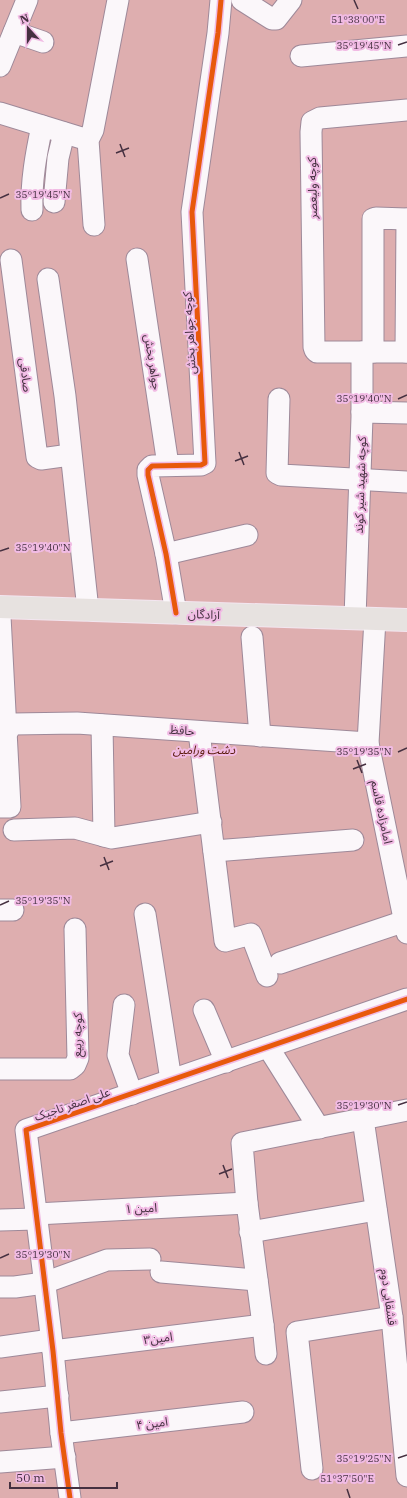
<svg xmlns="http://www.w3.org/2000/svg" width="407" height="1498" font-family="'IBM Plex Serif','Noto Sans Arabic',serif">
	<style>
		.green { fill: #deaeaf }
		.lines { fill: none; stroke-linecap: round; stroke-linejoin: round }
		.minor-casing { stroke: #9e8999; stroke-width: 23 }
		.major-casing { stroke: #f3e6f0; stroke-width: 24 }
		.minor { stroke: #fbf7fa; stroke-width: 21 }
		.major { stroke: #e7e2e0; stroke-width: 22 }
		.cycleway-casing { stroke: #f1bbe4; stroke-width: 8 }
		.cycleway { stroke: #e8590c; stroke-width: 5 }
		.ticks { fill: none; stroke: #453040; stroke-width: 1.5 }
		.labels { text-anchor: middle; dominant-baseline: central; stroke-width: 4; stroke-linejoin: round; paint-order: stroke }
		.street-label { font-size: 12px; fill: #453040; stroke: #f1bbe4 }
		.park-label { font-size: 12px; font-style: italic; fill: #5a1b0b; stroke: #f1bbe4 }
		.ticks-label { font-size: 10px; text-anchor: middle; fill: #453040; stroke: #f1bbe4; stroke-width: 4; stroke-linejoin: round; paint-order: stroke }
	</style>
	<rect width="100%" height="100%" fill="#e4c8de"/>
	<!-- green -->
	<rect class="green" x="0" y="0" width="407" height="1498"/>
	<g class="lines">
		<!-- minor casing -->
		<g class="minor-casing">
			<g id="minor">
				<path d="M242 0 272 19H276L291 0"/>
				<path d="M14 32 43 42"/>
				<path d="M301 56 407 46"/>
				<path d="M0 66 27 0"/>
				<path d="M407 110 320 118 312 122 311 132 314 347 315 350 317 352H407"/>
				<path d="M0 113 88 140"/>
				<path d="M54 202 58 158 64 133"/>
				<path d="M32 210C31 181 36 154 42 126"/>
				<path d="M94 225 88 140 93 130 118 0"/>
				<path d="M137 259 168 465"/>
				<path d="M11 260 37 457 41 459 70 455"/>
				<path d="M48 279 65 396 88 610"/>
				<path d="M373 352V219L376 218 407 219"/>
				<path d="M406 352 407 219"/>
				<path d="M279 399 277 473 281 475 407 482"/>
				<path d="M362 412 407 413"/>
				<path d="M166 554 247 535"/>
				<path d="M176 613 166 554 148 475V470L152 466 201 465 205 463 192 212 218 33 221 0"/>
				<path d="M0 616 10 807H0"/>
				<path d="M355 618 362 417V352"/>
				<path d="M375 619 368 743 407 933"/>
				<path d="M252 637 260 736"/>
				<path d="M102 725 104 836"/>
				<path d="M199 732 225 941 251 934 267 976"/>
				<path d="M0 734 6 733 13 724 77 723 368 743"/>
				<path d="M14 830 75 828 112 838 211 822"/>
				<path d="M214 851 353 840"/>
				<path d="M0 910H13"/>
				<path d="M145 914 171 1080"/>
				<path d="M280 963 405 921"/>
				<path d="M124 1005 118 1055 132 1094"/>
				<path d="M204 1010 226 1062"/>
				<path d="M268 1047 319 1128"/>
				<path d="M0 1069H70L75 1065 78 1058 75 929"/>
				<path d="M363 1119 392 1317 407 1476"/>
				<path d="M36 1214 247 1203"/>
				<path d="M0 1220 36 1219"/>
				<path d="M250 1232 376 1210"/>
				<path d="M161 1272 257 1280"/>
				<path d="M0 1287H15L44 1283 107 1260 150 1259"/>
				<path d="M0 1347 51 1340"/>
				<path d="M53 1351 263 1325"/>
				<path d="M266 1354 263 1325 247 1203 242 1143 407 1110"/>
				<path d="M0 1402 58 1396"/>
				<path d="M61 1433 243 1412"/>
				<path d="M0 1462 65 1457"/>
				<path d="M312 1469 297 1332 392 1317"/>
				<path d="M70 1498 61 1433 53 1351 26 1130 407 999"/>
			</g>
		</g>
		<!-- major casing -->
		<g class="major-casing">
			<path id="major" d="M0 607 407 620"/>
		</g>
		<!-- minor -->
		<use href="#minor" class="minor"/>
		<!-- major -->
		<use href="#major" class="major"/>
		<!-- cycleway casing -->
		<g class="cycleway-casing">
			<g id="cycleway">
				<path d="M176 613 166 554 148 475V470L152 466 201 465 205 463 192 212 218 33 221 0"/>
				<path d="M70 1498 61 1433 53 1351 26 1130 407 999"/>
			</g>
		</g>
		<!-- cycleway -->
		<use href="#cycleway" class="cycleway"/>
	</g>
	<!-- ticks -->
	<path class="ticks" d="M354 0 358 9M398 45 407 42M120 144 125 157M116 153 129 148M0 198 9 194M398 399 407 395M239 452 244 465M235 461 248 456M0 551 9 548M398 752 407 748M357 760 362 773M353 769 366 764M104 857 109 870M100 866 113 861M0 905 9 901M398 1105 407 1102M223 1165 228 1178M219 1174 232 1169M0 1258 9 1254M398 1458 407 1455M347 1489 350 1498"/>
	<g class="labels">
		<!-- street labels -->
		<g class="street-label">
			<text transform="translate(312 188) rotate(-91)">کوچه ولیعصر</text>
			<text transform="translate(189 333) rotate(-93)">کوچه جواهر بخش</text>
			<text transform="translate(153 362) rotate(81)">جواهر بخش</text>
			<text transform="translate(26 375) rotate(83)">صادقی</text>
			<text transform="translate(360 485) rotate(-88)">کوچه شهید شیر کوند</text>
			<text transform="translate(204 614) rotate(2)">آزادگان</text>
			<text transform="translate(182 730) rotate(4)">حافظ</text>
			<text transform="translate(382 812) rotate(78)">امامزاده قاسم</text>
			<text transform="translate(77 1035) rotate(-89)">کوچه ربیع</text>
			<text transform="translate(72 1104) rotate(-19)">علی اصغر تاجیک</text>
			<text transform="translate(141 1208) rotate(-3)">امین ۱</text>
			<text transform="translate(389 1297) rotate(82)">قشقایی دوم</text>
			<text transform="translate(158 1338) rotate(-7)">امین۳</text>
			<text transform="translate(152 1423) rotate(-7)">امین ۴</text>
		</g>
		<!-- park labels -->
		<g class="park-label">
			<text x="204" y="749">دشت ورامین</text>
		</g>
	</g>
	<g class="ticks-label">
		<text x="358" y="23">51°38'00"E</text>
		<text x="364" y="49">35°19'45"N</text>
		<text x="43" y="198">35°19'45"N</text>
		<text x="364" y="402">35°19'40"N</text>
		<text x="43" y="551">35°19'40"N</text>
		<text x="364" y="755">35°19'35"N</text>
		<text x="43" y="904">35°19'35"N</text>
		<text x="364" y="1109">35°19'30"N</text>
		<text x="43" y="1258">35°19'30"N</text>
		<text x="364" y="1462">35°19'25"N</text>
		<text x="347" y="1482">51°37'50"E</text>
	</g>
	<!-- north arrow -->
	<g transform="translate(28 28) rotate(339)" stroke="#f1bbe4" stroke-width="3" paint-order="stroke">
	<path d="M0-3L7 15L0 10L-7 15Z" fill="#453040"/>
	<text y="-6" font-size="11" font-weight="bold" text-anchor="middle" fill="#453040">N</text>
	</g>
	<!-- scale -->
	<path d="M10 1482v6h107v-6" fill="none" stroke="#453040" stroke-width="2"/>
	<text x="16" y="1482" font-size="12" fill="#453040" stroke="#f1bbe4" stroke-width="3" paint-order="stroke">50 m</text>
</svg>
